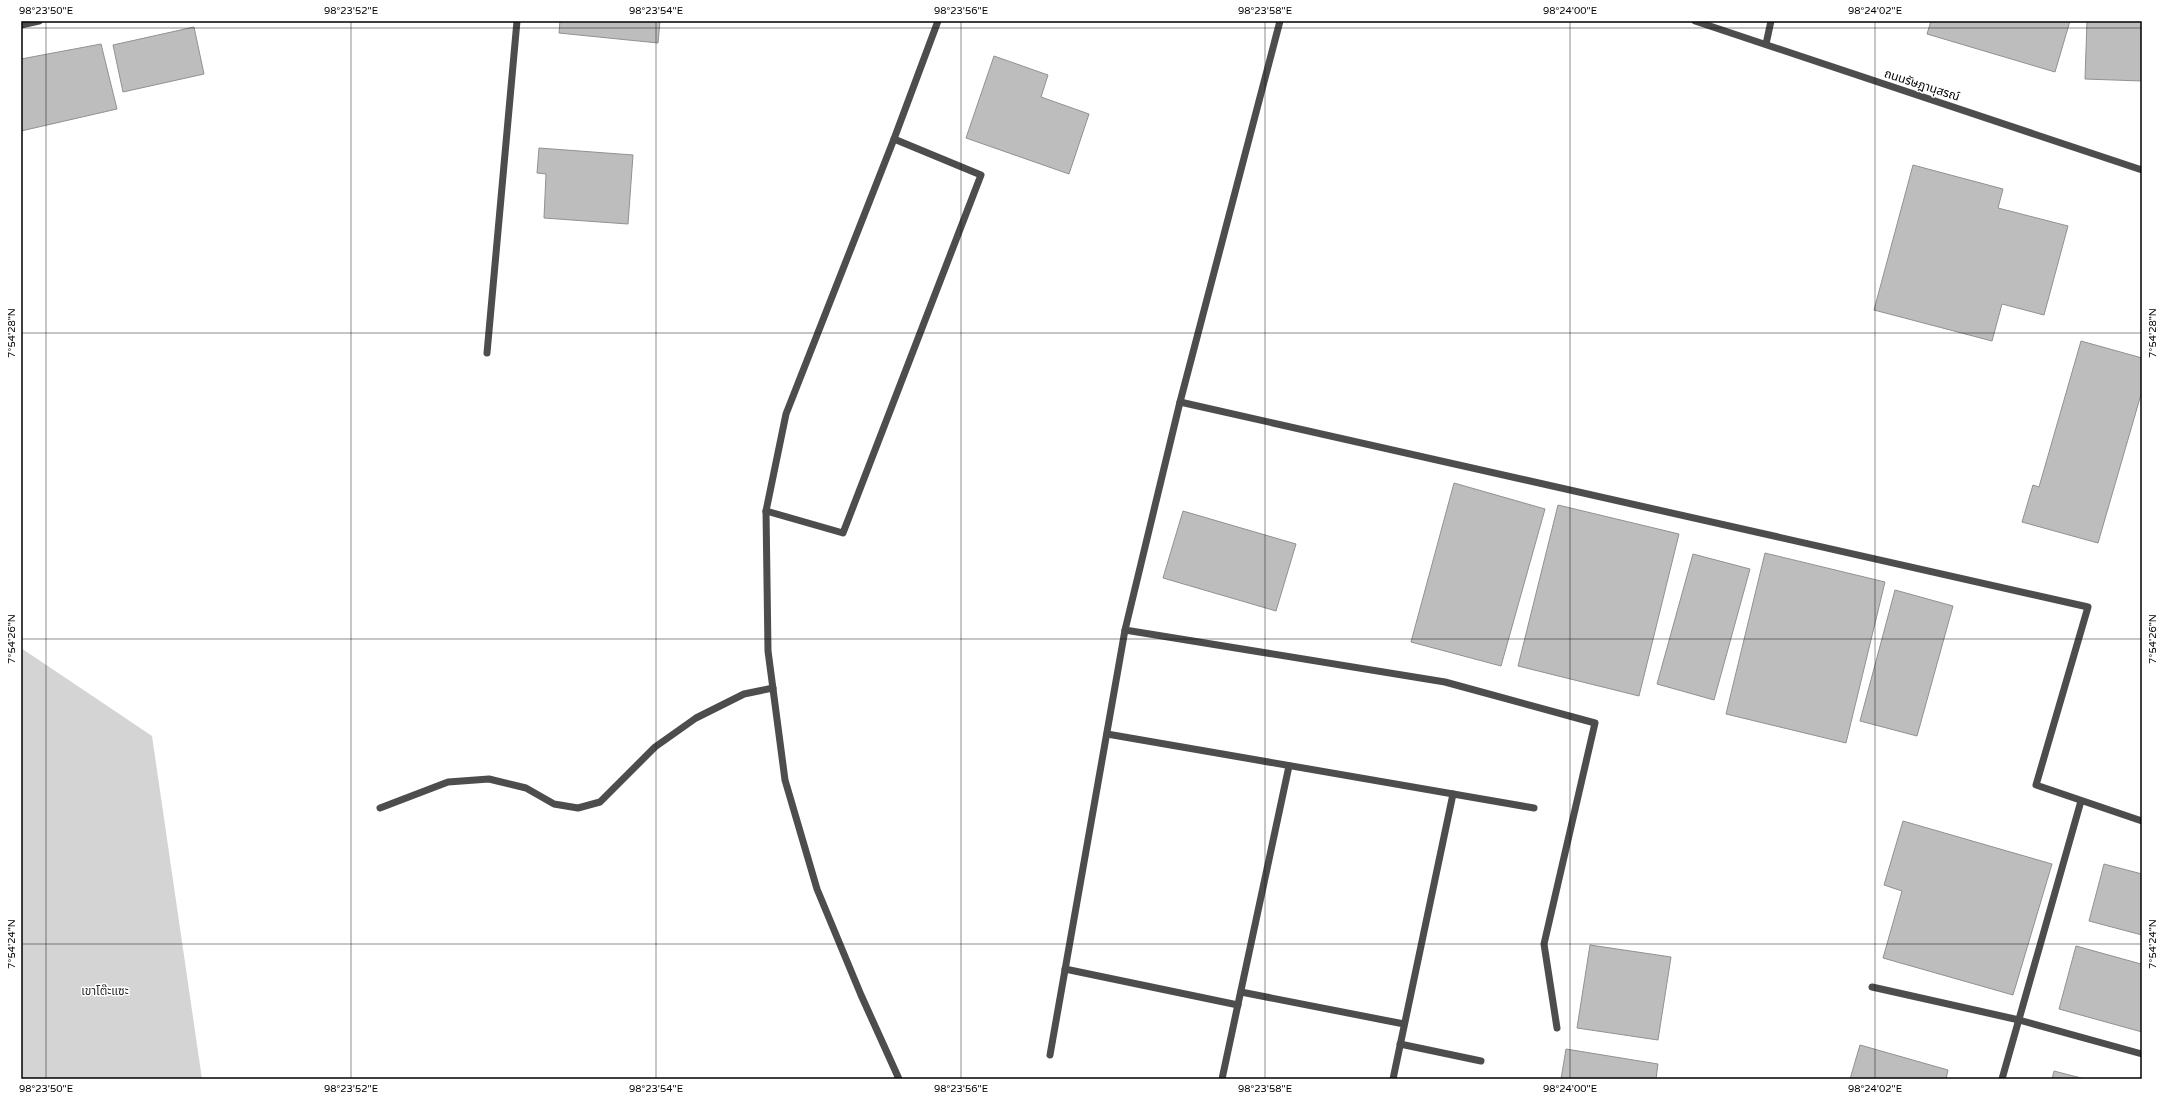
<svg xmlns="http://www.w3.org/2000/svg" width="2163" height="1100" font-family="'Varela Round','Noto Sans Thai',sans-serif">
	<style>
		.green { fill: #d4d4d4 }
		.building { fill: #bdbdbd; stroke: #919191 }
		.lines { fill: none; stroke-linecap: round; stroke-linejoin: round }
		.minor { stroke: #4d4d4d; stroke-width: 7 }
		.ticks { fill: none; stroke: #000; stroke-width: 1; stroke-opacity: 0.45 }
		.labels { text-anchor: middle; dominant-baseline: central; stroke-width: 3; stroke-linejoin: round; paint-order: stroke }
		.street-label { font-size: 12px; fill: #000; stroke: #fff }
		.park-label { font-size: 12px; fill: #2b2b2b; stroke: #fff }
		.neatline { fill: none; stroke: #000; stroke-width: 1.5 }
		.ticks-label { font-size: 10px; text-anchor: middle; fill: #000 }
	</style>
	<rect width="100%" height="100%" fill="#fff"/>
	<!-- green -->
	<path class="green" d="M21 648 152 736 202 1079H21Z"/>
	<!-- building -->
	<g class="building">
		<path d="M560 21H660L658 43 559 33Z"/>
		<path d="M1931 21H2070L2055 72 1927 34Z"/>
		<path d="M2087 21H2142V81L2085 79Z"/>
		<path d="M194 27 204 74 123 92 113 45Z"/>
		<path d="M101 44 117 109 21 131V59Z"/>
		<path d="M994 56 1048 75 1041 97 1089 114 1069 174 966 138Z"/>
		<path d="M539 148 633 155 628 224 544 218 546 174 537 173Z"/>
		<path d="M1913 165 2003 189 1998 208 2068 226 2044 315 2002 304 1992 341 1874 310Z"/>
		<path d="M2081 341 2142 358V391L2098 543 2022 522 2033 485 2039 487Z"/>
		<path d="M1454 483 1545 509 1501 666 1411 642Z"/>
		<path d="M1558 505 1679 534 1639 696 1518 666Z"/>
		<path d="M1183 511 1296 544 1276 611 1163 578Z"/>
		<path d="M1765 553 1885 582 1846 743 1726 714Z"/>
		<path d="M1693 554 1750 569 1714 700 1657 684Z"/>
		<path d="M1895 590 1953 606 1917 736 1860 721Z"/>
		<path d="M1903 821 2052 864 2013 995 1883 958 1902 891 1884 885Z"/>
		<path d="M2104 864 2142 874V935L2089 921Z"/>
		<path d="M1590 945 1671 957 1658 1040 1577 1028Z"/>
		<path d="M2076 946 2141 964 2142 960V1032L2059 1009Z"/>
		<path d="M1860 1045 1948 1070 1946 1079H1850Z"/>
		<path d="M1566 1049 1658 1064 1656 1079H1561Z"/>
		<path d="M2054 1071 2085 1079H2052Z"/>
	</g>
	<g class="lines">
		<!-- minor -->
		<g class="minor">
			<path d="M1280 21 1180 402 1125 630 1445 682 1595 723 1544 944 1557 1028"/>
			<path d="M1695 21 2142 170"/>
			<path d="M21 25 39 21"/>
			<path d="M1766 44 1771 21"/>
			<path d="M487 353 517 21"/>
			<path d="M1180 402 2088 607 2036 785 2142 821"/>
			<path d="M766 511 843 533 981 175 894 139"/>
			<path d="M1107 734 1534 808"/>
			<path d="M380 808 448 782 489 779 526 788 554 804 578 808 600 802 655 747 696 718 744 694 773 688"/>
			<path d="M1065 969 1238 1005"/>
			<path d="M1872 987 2019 1020 2142 1054"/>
			<path d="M1241 992 1404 1024"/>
			<path d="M1400 1044 1481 1061"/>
			<path d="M1050 1055 1125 630"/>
			<path d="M899 1079 861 995 817 889 785 780 768 651 766 511 786 414 894 139 938 21"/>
			<path d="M1222 1079 1289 766"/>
			<path d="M1393 1079 1453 794"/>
			<path d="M2002 1079 2081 801"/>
		</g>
	</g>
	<!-- ticks -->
	<path class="ticks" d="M46 21V1079M351 21V1079M656 21V1079M961 21V1079M1265 21V1079M1570 21V1079M1875 21V1079M21 28H2142M21 333H2142M21 639H2142M21 944H2142"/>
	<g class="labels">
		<!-- street labels -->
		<g class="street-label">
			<text transform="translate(1922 85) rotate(18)">ถนนรัษฎานุสรณ์</text>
		</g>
		<!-- park labels -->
		<g class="park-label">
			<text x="105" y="991">เขาโต๊ะแซะ</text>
		</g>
	</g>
	<!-- border -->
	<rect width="2163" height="1100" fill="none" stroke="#ffffff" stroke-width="44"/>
	<rect x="22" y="22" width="2119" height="1056" class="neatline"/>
	<g class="ticks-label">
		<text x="46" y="14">98°23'50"E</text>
		<text x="351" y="14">98°23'52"E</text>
		<text x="656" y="14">98°23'54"E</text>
		<text x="961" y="14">98°23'56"E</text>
		<text x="1265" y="14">98°23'58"E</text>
		<text x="1570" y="14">98°24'00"E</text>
		<text x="1875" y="14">98°24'02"E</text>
		<text transform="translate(11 333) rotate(-90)" y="4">7°54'28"N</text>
		<text transform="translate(2152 333) rotate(-90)" y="4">7°54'28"N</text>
		<text transform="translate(11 639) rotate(-90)" y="4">7°54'26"N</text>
		<text transform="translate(2152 639) rotate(-90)" y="4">7°54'26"N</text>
		<text transform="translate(11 944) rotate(-90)" y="4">7°54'24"N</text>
		<text transform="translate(2152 944) rotate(-90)" y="4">7°54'24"N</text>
		<text x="46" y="1092">98°23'50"E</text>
		<text x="351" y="1092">98°23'52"E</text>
		<text x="656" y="1092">98°23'54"E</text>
		<text x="961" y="1092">98°23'56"E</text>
		<text x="1265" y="1092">98°23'58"E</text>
		<text x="1570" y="1092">98°24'00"E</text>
		<text x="1875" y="1092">98°24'02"E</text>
	</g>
</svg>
